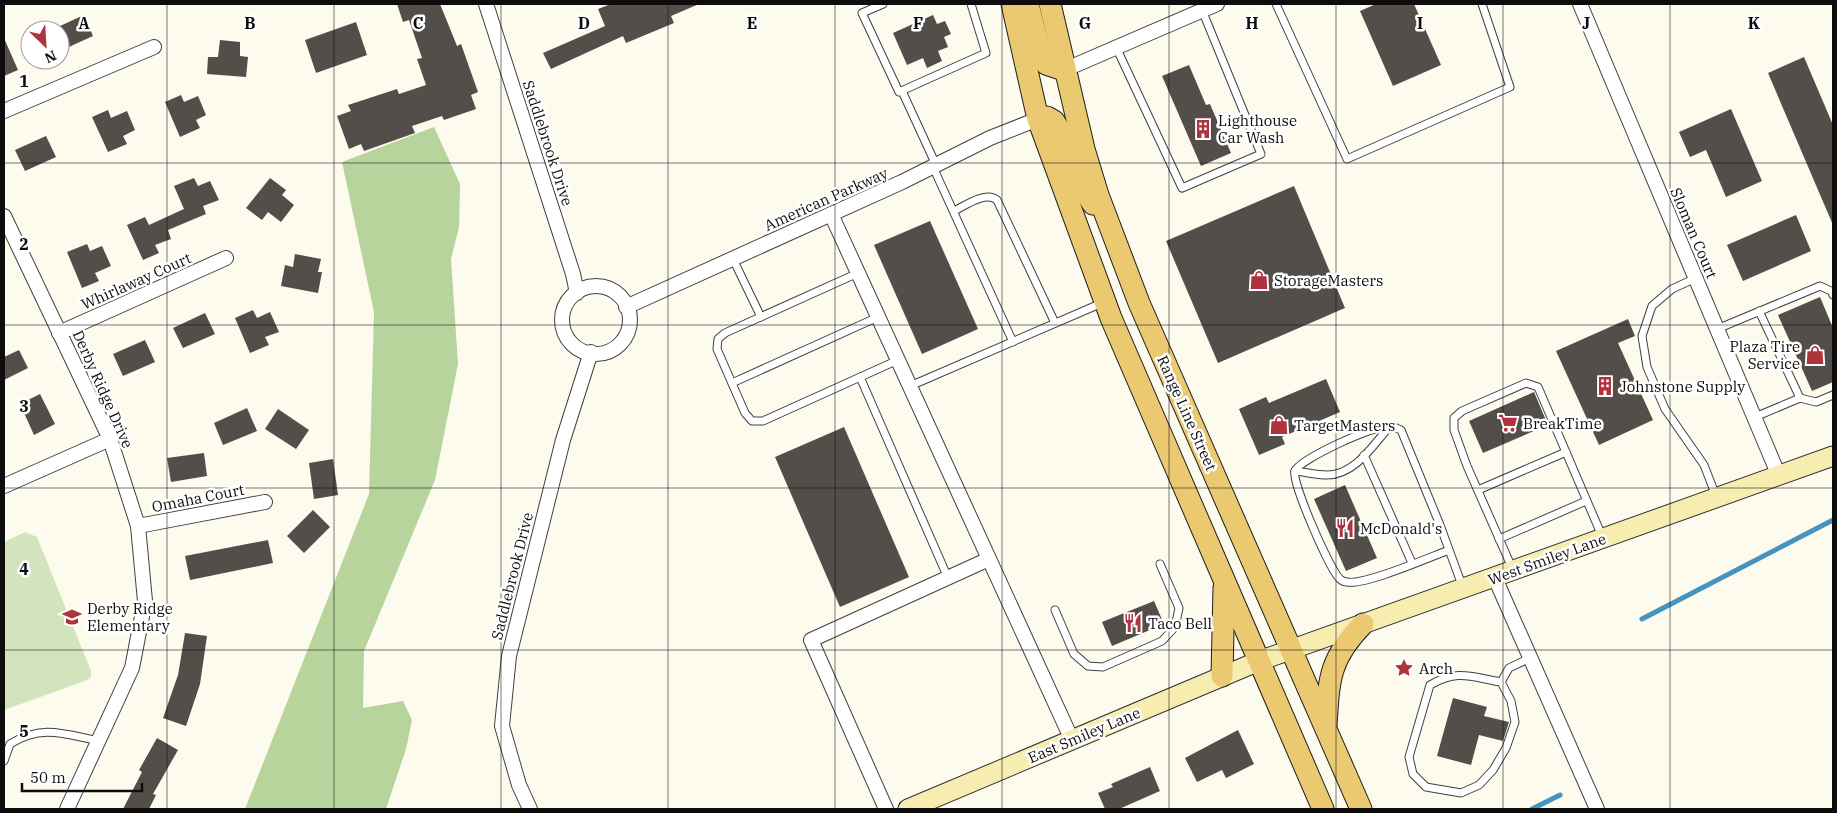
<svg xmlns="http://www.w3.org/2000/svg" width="1837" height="813" font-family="'IBM Plex Serif',serif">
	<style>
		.green { fill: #d2e4bb }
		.forest { fill: #b7d49c }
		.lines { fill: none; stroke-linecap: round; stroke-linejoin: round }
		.stream { stroke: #4693c0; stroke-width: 5 }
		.building { fill: #544e4a }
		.lane-casing { stroke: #404040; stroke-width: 9 }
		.street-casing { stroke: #404040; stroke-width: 16 }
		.secondary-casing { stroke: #2f2f2f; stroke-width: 21 }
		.primary-casing { stroke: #1e1e1e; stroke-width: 23 }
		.lane { stroke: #fff; stroke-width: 7 }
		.street { stroke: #fff; stroke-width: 14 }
		.secondary { stroke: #f7edb0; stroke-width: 19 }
		.primary { stroke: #ebc971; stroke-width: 21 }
		.grid { fill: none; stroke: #0d0d0d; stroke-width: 1; stroke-opacity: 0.55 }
		.labels { text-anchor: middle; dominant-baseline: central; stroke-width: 5; stroke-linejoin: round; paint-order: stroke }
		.poi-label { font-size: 15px; fill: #0d0d0d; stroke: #fff; text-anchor: start }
		.street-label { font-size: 15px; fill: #0d0d0d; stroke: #fff }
		.grid-label { font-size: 16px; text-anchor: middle; font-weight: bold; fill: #0d0d0d; stroke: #fff; stroke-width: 5; stroke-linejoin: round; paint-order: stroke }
	</style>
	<rect width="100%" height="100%" fill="#fdfaee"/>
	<!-- green -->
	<path class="green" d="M25 532 37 537 91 671V677L85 681 4 710V542Z"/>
	<!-- forest -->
	<path class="forest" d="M434 127 460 184 459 227 451 259 458 364 435 480 364 651 363 708 403 701 412 720 406 749 386 809H245L369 494 374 312 342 162Z"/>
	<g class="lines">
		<!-- stream -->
		<g class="stream">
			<path d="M1642 619 1833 520"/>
			<path d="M1532 809 1560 795"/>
		</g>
	</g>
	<!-- building -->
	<g class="building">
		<path d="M397 4H440L457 46 461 44 478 92 471 95 476 109 444 120 442 116 412 126 415 133 364 151 361 144 349 149 337 116 351 111 348 105 397 89 399 94 426 85 417 59 422 58 409 20 403 22Z"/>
		<path d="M611 4H699L671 16 674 23 626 43 623 36 551 69 543 53 605 26 598 9Z"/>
		<path d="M1376 4H1414L1441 65 1393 86 1360 11Z"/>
		<path d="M84 15 93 36 60 51V26Z"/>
		<path d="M933 15 937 24 945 21 951 34 944 37 948 47 938 51 942 61 927 68 923 58 907 65 893 33Z"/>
		<path d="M356 22 367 55 316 73 305 40Z"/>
		<path d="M4 38 18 70 4 76Z"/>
		<path d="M220 40 240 42V56L248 57 246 77 207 74 208 57H218Z"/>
		<path d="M1804 57 1833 125V225L1768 73Z"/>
		<path d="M1189 65 1206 105 1210 104 1231 153 1201 166 1162 76Z"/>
		<path d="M181 95 184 102 198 96 206 115 196 120 200 128 180 137 165 102Z"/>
		<path d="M1731 109 1762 181 1726 197 1706 150 1690 157 1679 132Z"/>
		<path d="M108 110 111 118 127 111 135 130 123 136 127 144 108 152 92 117Z"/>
		<path d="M46 136 56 157 25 171 15 150Z"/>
		<path d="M194 178 198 186 210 181 219 200 203 206 206 214 168 230 171 239 155 245 159 253 143 260 127 225 145 217 149 225 184 209 174 186Z"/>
		<path d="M270 178 286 190 282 195 294 205 281 222 268 212 262 220 246 208Z"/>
		<path d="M1294 186 1345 308 1218 363 1166 241Z"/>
		<path d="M1796 215 1811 251 1743 281 1727 245Z"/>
		<path d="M930 221 978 329 922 354 874 245Z"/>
		<path d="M87 244 90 251 102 246 111 266 95 273 99 281 82 288 67 252Z"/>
		<path d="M295 254 321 259 318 272H322L318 293 281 286 285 265 293 267Z"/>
		<path d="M1820 297 1833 328V382L1812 391 1778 315Z"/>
		<path d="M253 310 257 318 270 312 279 332 265 337 269 345 250 353 235 318Z"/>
		<path d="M205 313 215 334 183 348 173 328Z"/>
		<path d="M1628 319 1635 336 1618 343 1653 420 1599 445 1556 351Z"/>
		<path d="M145 340 155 362 123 376 113 354Z"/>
		<path d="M19 350 28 368 4 380V357Z"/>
		<path d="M1326 379 1340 412 1282 437 1285 444 1259 455 1239 409 1266 397 1269 403Z"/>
		<path d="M1534 392 1548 425 1483 453 1469 421Z"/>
		<path d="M40 394 55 424 34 435 20 404Z"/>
		<path d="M247 408 257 431 223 445 214 423Z"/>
		<path d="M278 409 309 430 296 449 265 429Z"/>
		<path d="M844 427 909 577 840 607 775 457Z"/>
		<path d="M204 453 207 476 171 482 167 458Z"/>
		<path d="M333 459 338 495 314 499 309 463Z"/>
		<path d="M1345 485 1377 558 1346 571 1314 499Z"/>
		<path d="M313 510 330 527 304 553 287 536Z"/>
		<path d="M268 540 273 563 190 580 185 556Z"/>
		<path d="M1154 601 1164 624 1112 646 1102 622Z"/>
		<path d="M185 633 207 636 200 684 186 726 163 718 178 675Z"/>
		<path d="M1453 698 1487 707 1484 716 1509 722 1503 741 1479 735 1471 765 1437 756Z"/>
		<path d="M1238 730 1254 764 1226 778 1222 770 1197 782 1185 758Z"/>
		<path d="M157 738 178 750 153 794 156 795 149 809H123L142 772 139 770Z"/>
		<path d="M1150 767 1160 791 1119 809H1105L1098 793 1113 787 1111 784Z"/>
	</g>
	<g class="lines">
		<!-- lane casing -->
		<g class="lane-casing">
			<g id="lane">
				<path d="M883 4 862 13 899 92 986 53 971 4"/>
				<path d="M1276 4 1347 159 1510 87 1482 4"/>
				<path d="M1116 47 1182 188 1261 154 1202 10"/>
				<path d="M902 91 936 165"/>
				<path d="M933 167 1013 342"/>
				<path d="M954 211C966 205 986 191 997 200L1055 323"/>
				<path d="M733 259 761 317"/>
				<path d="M858 273 725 333 718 339 717 349 745 413 752 421H763L898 360"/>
				<path d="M1696 278 1672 289 1652 306 1642 336 1647 367 1665 409 1704 465 1716 496"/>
				<path d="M1759 311 1800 398"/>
				<path d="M1717 329 1820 286 1831 291 1833 295"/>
				<path d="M860 377 948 578"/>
				<path d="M732 383 878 317"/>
				<path d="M910 386 1102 303"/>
				<path d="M1755 417 1800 398 1816 402 1833 395"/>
				<path d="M1364 455 1412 563"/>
				<path d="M1295 471C1305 472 1316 475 1327 475 1355 475 1373 445 1390 426"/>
				<path d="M1478 490 1566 452"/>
				<path d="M1499 539 1586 501"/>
				<path d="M1449 550C1430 557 1364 586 1347 582 1345 582 1342 581 1340 579 1331 572 1291 482 1295 471 1300 459 1376 424 1390 426 1393 426 1398 429 1401 430L1440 525 1463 588"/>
				<path d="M1513 570 1467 466 1454 430V418L1462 411 1526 383 1538 387 1602 536"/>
				<path d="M1055 610 1074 654 1088 666 1103 667 1162 641 1175 627 1179 608 1160 564"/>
				<path d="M1501 682C1470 677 1459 669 1430 685L1409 757 1413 774 1426 787 1461 793 1479 785 1493 770 1506 748 1515 722 1511 701 1501 682 1509 668 1530 658"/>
				<path d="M4 761 10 744C42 724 64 734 99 741"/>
			</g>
		</g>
		<!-- street casing -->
		<g class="street-casing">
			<g id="street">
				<path d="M486 4 573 274 577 293"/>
				<path d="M1580 4 1779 476"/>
				<path d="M1064 70 1217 4"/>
				<path d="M4 111 154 47"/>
				<path d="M831 214 1072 740"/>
				<path d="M4 216 110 439 138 526 145 601 132 668 67 809"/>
				<circle cx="596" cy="320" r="34"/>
				<path d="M626 307 902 182 990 138 1038 119"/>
				<path d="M59 333 226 258"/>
				<path d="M4 486 110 439"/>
				<path d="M138 526 265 502"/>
				<path d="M1495 578 1597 809"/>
				<path d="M530 809 519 785 502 726 509 656 563 440 591 352"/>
				<path d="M886 809 811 640 989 559"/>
			</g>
		</g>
		<!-- secondary casing -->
		<g class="secondary-casing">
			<path id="secondary" d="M908 809 1259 661 1833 456"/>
		</g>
		<!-- primary casing -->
		<g class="primary-casing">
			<g id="primary">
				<path d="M1012 4 1038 119 1111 318 1323 809"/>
				<path d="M1028 4 1041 55 1046 64 1064 70"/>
				<path d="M1050 4 1084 149 1098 195 1139 303 1361 809"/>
				<path d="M1038 119 1047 117 1054 121 1059 129 1073 173 1093 204"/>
				<path d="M1222 676 1224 588"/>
				<path d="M1326 725C1329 679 1329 659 1363 624"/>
			</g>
		</g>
		<!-- lane -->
		<use href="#lane" class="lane"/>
		<!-- street -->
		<use href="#street" class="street"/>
		<!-- secondary -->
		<use href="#secondary" class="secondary"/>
		<!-- primary -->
		<use href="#primary" class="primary"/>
	</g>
	<!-- grid -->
	<path class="grid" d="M167 4V809M334 4V809M501 4V809M668 4V809M835 4V809M1002 4V809M1169 4V809M1336 4V809M1503 4V809M1670 4V809M4 163H1833M4 325H1833M4 488H1833M4 650H1833"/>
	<!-- icons -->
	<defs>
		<g id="building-bare" transform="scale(1.5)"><path d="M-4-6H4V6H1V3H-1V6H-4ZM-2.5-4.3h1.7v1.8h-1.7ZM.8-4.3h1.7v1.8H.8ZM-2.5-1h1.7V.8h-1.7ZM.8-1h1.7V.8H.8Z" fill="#af333d" stroke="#fff" stroke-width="2.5" paint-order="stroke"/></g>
		<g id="shop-bare" transform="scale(1.5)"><path d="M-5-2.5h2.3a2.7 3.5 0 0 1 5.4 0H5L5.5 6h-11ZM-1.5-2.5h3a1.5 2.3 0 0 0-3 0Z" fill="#af333d" stroke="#fff" stroke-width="2.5" paint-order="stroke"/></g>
		<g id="supermarket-bare" transform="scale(1.5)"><path d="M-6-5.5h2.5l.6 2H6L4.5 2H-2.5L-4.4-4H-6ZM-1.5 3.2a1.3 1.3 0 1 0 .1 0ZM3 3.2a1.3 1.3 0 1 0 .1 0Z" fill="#af333d" stroke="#fff" stroke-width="2.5" paint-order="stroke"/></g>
		<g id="restaurant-bare" transform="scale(1.5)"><path d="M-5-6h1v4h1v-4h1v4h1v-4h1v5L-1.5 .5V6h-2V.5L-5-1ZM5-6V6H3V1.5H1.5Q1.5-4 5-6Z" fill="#af333d" stroke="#fff" stroke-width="2.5" paint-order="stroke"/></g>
		<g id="school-bare" transform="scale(1.5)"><path d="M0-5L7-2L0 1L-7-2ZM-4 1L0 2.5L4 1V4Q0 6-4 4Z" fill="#af333d" stroke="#fff" stroke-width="2.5" paint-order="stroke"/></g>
		<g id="sight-bare" transform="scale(1.5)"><path d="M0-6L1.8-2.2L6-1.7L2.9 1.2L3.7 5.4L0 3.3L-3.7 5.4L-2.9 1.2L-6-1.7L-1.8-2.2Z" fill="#af333d" stroke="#fff" stroke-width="2.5" paint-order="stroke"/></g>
	</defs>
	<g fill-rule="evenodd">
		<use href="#building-bare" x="1203" y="129"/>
		<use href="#shop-bare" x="1259" y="280"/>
		<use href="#shop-bare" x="1815" y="355"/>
		<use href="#building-bare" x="1605" y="386"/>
		<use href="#supermarket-bare" x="1508" y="423"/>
		<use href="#shop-bare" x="1279" y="425"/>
		<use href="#restaurant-bare" x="1345" y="528"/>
		<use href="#school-bare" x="72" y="617"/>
		<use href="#restaurant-bare" x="1133" y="623"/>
		<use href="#sight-bare" x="1404" y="668"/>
	</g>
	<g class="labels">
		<!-- poi labels -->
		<g class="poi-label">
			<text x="1218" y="120">Lighthouse<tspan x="1218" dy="17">Car Wash</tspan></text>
			<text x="1274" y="280">StorageMasters</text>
			<text x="1800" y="346" text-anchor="end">Plaza Tire<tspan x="1800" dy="17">Service</tspan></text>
			<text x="1620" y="386">Johnstone Supply</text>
			<text x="1523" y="423">BreakTime</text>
			<text x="1294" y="425">TargetMasters</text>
			<text x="1360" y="528">McDonald's</text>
			<text x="87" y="608">Derby Ridge<tspan x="87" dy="17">Elementary</tspan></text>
			<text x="1148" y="623">Taco Bell</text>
			<text x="1419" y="668">Arch</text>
		</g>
		<!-- street labels -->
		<g class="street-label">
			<text transform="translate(548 143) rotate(72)">Saddlebrook Drive</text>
			<text transform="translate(826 199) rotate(-24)">American Parkway</text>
			<text transform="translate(1694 233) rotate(67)">Sloman Court</text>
			<text transform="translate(136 281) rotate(-24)">Whirlaway Court</text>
			<text transform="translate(103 389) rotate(66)">Derby Ridge Drive</text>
			<text transform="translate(1187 413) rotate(66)">Range Line Street</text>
			<text transform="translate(198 498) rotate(-11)">Omaha Court</text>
			<text transform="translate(1547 559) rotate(-20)">West Smiley Lane</text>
			<text transform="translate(512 576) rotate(-76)">Saddlebrook Drive</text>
			<text transform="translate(1084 735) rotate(-23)">East Smiley Lane</text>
		</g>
	</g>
	<g class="grid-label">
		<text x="84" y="29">A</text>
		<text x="250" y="29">B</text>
		<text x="418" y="29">C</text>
		<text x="584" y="29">D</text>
		<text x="752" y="29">E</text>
		<text x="918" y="29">F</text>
		<text x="1085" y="29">G</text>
		<text x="1252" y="29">H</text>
		<text x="1420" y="29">I</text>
		<text x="1586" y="29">J</text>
		<text x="1754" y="29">K</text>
		<text x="24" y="87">1</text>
		<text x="24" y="250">2</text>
		<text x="24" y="412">3</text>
		<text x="24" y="575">4</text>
		<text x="24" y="737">5</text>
	</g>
	<!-- border -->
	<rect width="1837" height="813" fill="none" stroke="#0d0d0d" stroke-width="10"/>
	<!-- north arrow -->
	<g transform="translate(45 45) rotate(155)"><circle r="24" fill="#ffffff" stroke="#9e9e9e"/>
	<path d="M0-4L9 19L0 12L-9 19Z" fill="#af333d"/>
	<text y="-8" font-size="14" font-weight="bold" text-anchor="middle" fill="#0d0d0d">N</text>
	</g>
	<!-- scale -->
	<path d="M22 783v8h120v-8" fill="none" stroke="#0d0d0d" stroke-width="2.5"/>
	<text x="30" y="783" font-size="15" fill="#0d0d0d" stroke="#ffffff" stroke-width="4" paint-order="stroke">50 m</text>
</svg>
